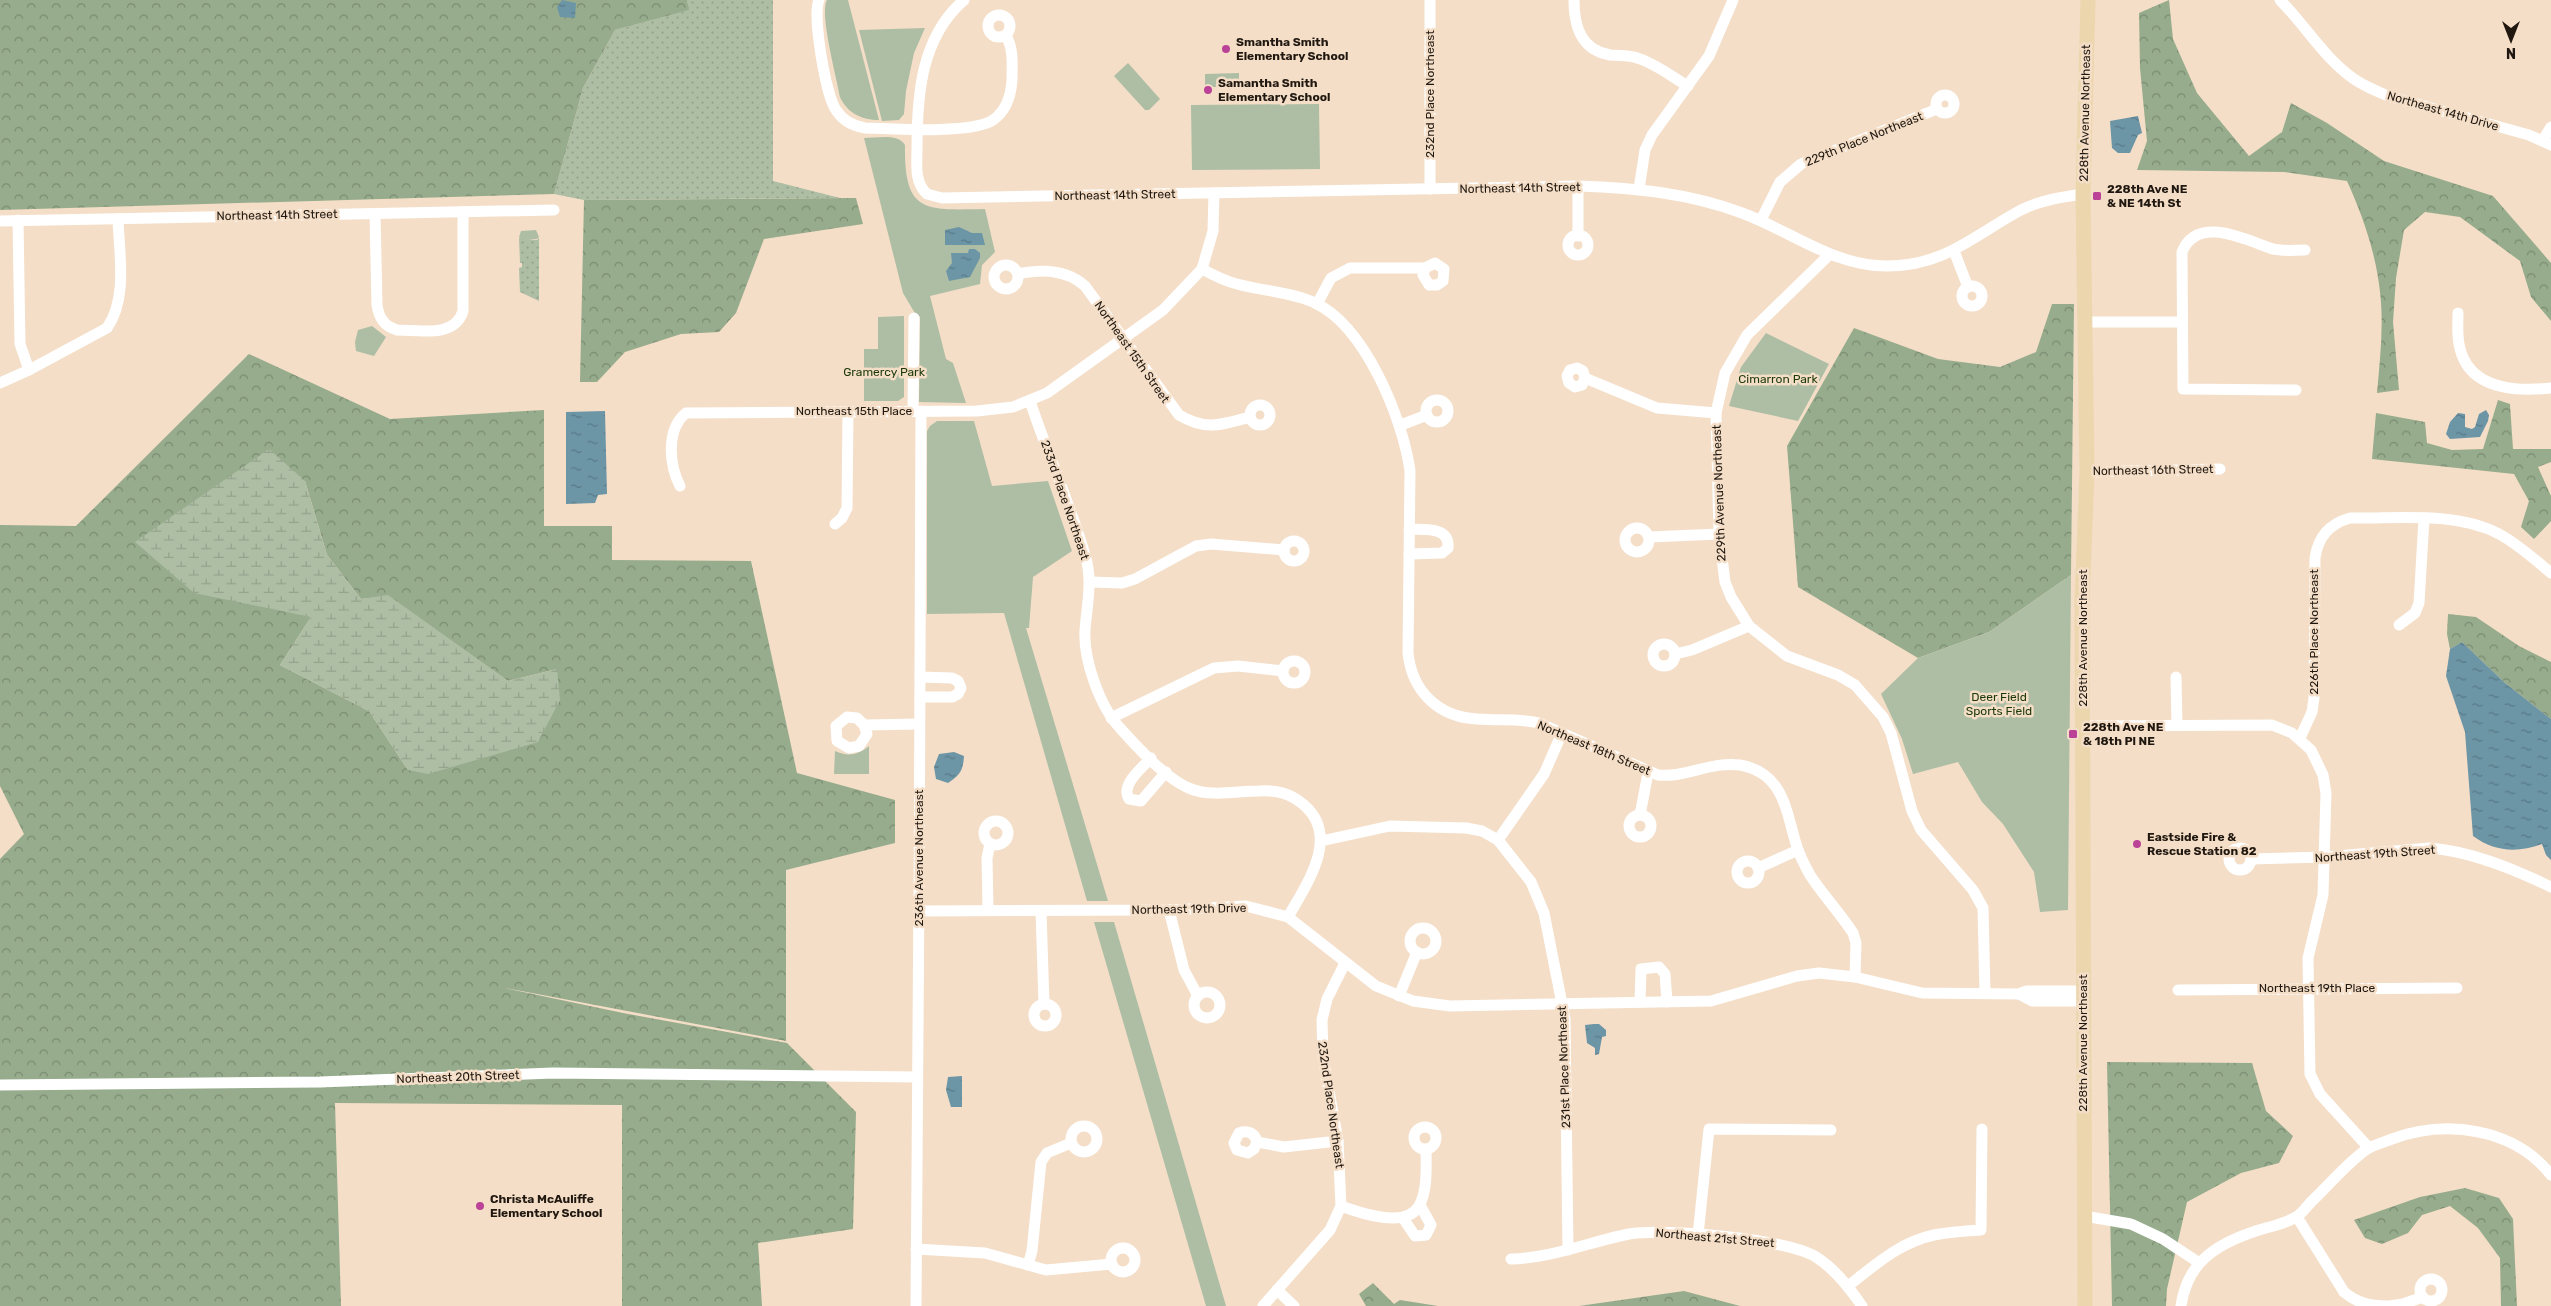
<svg xmlns="http://www.w3.org/2000/svg" width="2551" height="1306" font-family="Rubik,sans-serif">
	<style>
		.grass { fill: url(#grass-dots) }
		.forest { fill: url(#forest-crowns); fill-rule: evenodd }
		.wetland { fill: url(#wetland-marsh) }
		.park { fill: #adbea5 }
		.water { fill: url(#water-ripples) }
		.lines { fill: none; stroke-linecap: round; stroke-linejoin: round }
		.minor { stroke: #fff; stroke-width: 11 }
		.major { stroke: #ecd6ae; stroke-width: 15 }
		.poi-dot { fill: #ba4297; stroke: #f4dec7; stroke-width: 2 }
		.labels { text-anchor: middle; dominant-baseline: central; stroke-width: 5; stroke-linejoin: round; paint-order: stroke }
		.poi-label { font-size: 12px; font-weight: bold; fill: #201810; stroke: #f4dec7; text-anchor: start }
		.street-label { font-size: 12px; fill: #201810; stroke: #f4dec7 }
		.park-label { font-size: 12px; fill: #1b3807; stroke: #f4dec7 }
	</style>
	<defs>
		<pattern id="grass-dots" width="8" height="8" patternUnits="userSpaceOnUse" patternTransform="scale(1.25)"><rect width="8" height="8" fill="#adbea5"/><path d="M2 2h.1M6 6h.1" fill="none" stroke="#95a38d" stroke-width="1.8" stroke-linecap="round"/></pattern>
		<pattern id="forest-crowns" width="20" height="18" patternUnits="userSpaceOnUse" patternTransform="scale(1.25)"><rect width="20" height="18" fill="#96ac8c"/><path d="M2 6a3 3 0 1 1 6 0M12 15a3 3 0 1 1 6 0" fill="none" stroke="#7a8b71"/></pattern>
		<pattern id="wetland-marsh" width="20" height="14" patternUnits="userSpaceOnUse" patternTransform="scale(1.25)"><rect width="20" height="14" fill="#adbea5"/><path d="M1 5h8M5 5V1M11 12h8M15 12V8" fill="none" stroke="#95a38d"/></pattern>
		<pattern id="water-ripples" width="26" height="14" patternUnits="userSpaceOnUse" patternTransform="scale(1.25)"><rect width="26" height="14" fill="#6c95a6"/><path d="M2 4q2-2 4 0t4 0M15 11q2-2 4 0t4 0" fill="none" stroke="#587986"/></pattern>
	</defs>
	<rect width="100%" height="100%" fill="#f4dec7"/>
	<!-- grass -->
	<g class="grass">
		<path d="M687 0H773V181L840 198 584 200 554 194 583 88 615 30 688 10Z"/>
		<path d="M519 238 537 240 539 238V301L520 292 519 268 522 267V263H520Z"/>
	</g>
	<!-- forest -->
	<g class="forest">
		<path d="M0 0H687L689 10 615 30 583 88 554 194 0 210Z"/>
		<path d="M2169 0 2173 39 2197 93 2249 156 2282 132 2291 103 2327 123 2384 161 2493 196 2551 263V321L2531 297 2520 261 2460 217 2425 212 2404 230 2396 278 2393 322 2399 390 2377 393C2380 359 2384 325 2380 292 2376 254 2363 216 2347 181L2284 172 2137 170 2147 141 2140 68 2139 13Z"/>
		<path d="M856 198 863 224 764 239 736 313 719 332 681 334 625 352 597 382H580L584 200Z"/>
		<path d="M2052 304H2074L2071 575 1989 632 1918 658 1798 587 1787 446 1854 328 1938 359 2000 367 2036 352Z"/>
		<path d="M249 354 390 419 544 410V526H612V560L751 561 797 773 895 800V843L786 870V1041L505 988 623 1013 787 1043 856 1112 853 1229 758 1243 762 1306H622V1069V1105L335 1103 341 1306H0V859L24 834 0 786V525L76 526ZM305 481 327 555 361 599 388 596 508 681 557 669 408 770 369 711 280 665 311 617Z"/>
		<path d="M2498 400 2510 404 2513 449H2551V462L2538 467 2551 496V521L2534 539 2521 527 2529 501 2514 474 2372 459 2376 413 2425 422 2427 443 2452 450 2483 449Z"/>
		<path d="M2448 614 2476 617 2519 646 2551 662V719L2505 683 2462 642 2450 649 2447 634Z"/>
		<path d="M2107 1062 2252 1063 2266 1111 2293 1136 2279 1163 2241 1173 2187 1202 2167 1289 2166 1306H2112Z"/>
		<path d="M2465 1188 2499 1198 2513 1219 2517 1306H2501L2500 1258 2478 1228 2450 1206 2422 1215 2408 1233 2382 1244 2365 1238 2354 1220 2420 1197Z"/>
		<path d="M1373 1283 1394 1304 1400 1300 1438 1306H1366L1359 1294Z"/>
		<path d="M1684 1291 1740 1306H1579Z"/>
	</g>
	<!-- wetland -->
	<path class="wetland" d="M269 449 305 481 327 555 361 599 388 595 508 681 557 669 560 700 538 742 428 774 408 770 369 711 280 665 311 617 194 593 135 542Z"/>
	<!-- park -->
	<g class="park">
		<path d="M827 0H848L879 120C862 120 847 113 840 97 837 78 819 13 827 0Z"/>
		<path d="M925 28 914 53 906 91 904 114 899 120 882 121 859 30Z"/>
		<path d="M1128 63 1160 99 1149 110H1145L1114 76Z"/>
		<path d="M1239 73V87H1205V74Z"/>
		<path d="M1319 104 1320 169 1192 170 1191 105Z"/>
		<path d="M864 138C876 138 898 133 905 145 904 214 925 210 985 209L995 252 982 265 980 284 930 296 946 359 953 363 966 403 919 402 920 317 916 315 903 293Z"/>
		<path d="M536 230 539 237 537 239H521L519 237 521 231Z"/>
		<path d="M904 316V397L898 401H864V349H878V317Z"/>
		<path d="M372 326 386 337 374 356 356 351 355 342 358 330Z"/>
		<path d="M1766 333 1829 364 1798 421 1729 406 1741 367Z"/>
		<path d="M937 421H974L992 486 1048 481 1072 551 1033 577 1029 628H1026L1108 901H1087L1004 613 927 614V431L930 426Z"/>
		<path d="M2071 575 2068 910 2040 912 2034 872 2003 824 1982 802 1958 762 1913 774 1902 739 1881 694 1918 658 1989 632Z"/>
		<path d="M869 746V774H834L835 751C848 757 858 755 869 746Z"/>
		<path d="M1094 922H1114L1226 1306H1206Z"/>
	</g>
	<!-- water -->
	<g class="water">
		<path d="M562 0 576 3 575 18 560 17 557 7Z"/>
		<path d="M2138 116 2142 133 2138 135 2130 153H2118L2112 148 2110 121Z"/>
		<path d="M959 227 972 233H982L985 245H945V230Z"/>
		<path d="M969 249H975L980 253V258L970 277 949 281 946 271 952 263 951 253H968Z"/>
		<path d="M2486 410 2489 415 2488 421 2480 437 2450 439 2446 434 2450 422 2458 413 2465 414V427L2472 429 2475 427 2479 414Z"/>
		<path d="M605 411 607 494 598 495 595 503 566 504V412Z"/>
		<path d="M2462 642 2505 683 2551 719V860L2546 855 2542 844C2517 853 2495 852 2473 836L2465 732 2446 676 2450 649Z"/>
		<path d="M954 752 964 756C963 771 960 775 948 783L936 779 934 767 939 754Z"/>
		<path d="M1594 1024H1599L1606 1030V1036L1602 1037 1599 1054 1595 1055V1048L1587 1043 1585 1025Z"/>
		<path d="M962 1076V1107H951L946 1090 948 1077Z"/>
	</g>
	<g class="lines">
		<!-- minor -->
		<g class="minor">
			<path d="M819 0C812 16 826 96 836 110 843 121 853 126 865 128 892 129 973 134 993 120 1006 111 1011 96 1012 80 1012 65 1014 49 1006 36"/>
			<path d="M964 0C921 37 917 95 917 148 917 165 914 182 927 194L942 198 1578 186C1635 188 1689 193 1742 213 1791 231 1833 266 1887 266 1945 266 1974 235 2021 210 2041 200 2062 197 2083 194"/>
			<path d="M1430 0V189"/>
			<path d="M1574 0C1574 27 1581 50 1610 55 1619 56 1629 55 1637 58 1655 63 1672 77 1688 86"/>
			<path d="M2280 0C2305 25 2324 58 2354 79 2364 86 2376 91 2388 96L2529 135 2551 145"/>
			<circle cx="999" cy="26" r="11"/>
			<circle cx="1945" cy="104" r="9"/>
			<path d="M2543 140 2551 127"/>
			<path d="M1639 189 1645 150 1652 135 1709 56 1733 0"/>
			<path d="M375 214 377 305C379 318 384 326 397 330 420 330 455 338 463 311V212"/>
			<path d="M18 220 20 344 29 370"/>
			<path d="M1761 220 1780 182 1801 164 1937 109"/>
			<path d="M0 221 554 210"/>
			<circle cx="1578" cy="245" r="10"/>
			<path d="M1578 236V186"/>
			<path d="M1954 251 1968 287"/>
			<path d="M1829 255 1747 335 1725 373 1716 413 1719 534 1725 582 1731 597 1749 626 1787 656 1838 675 1855 685 1883 717 1891 733 1912 811 1921 830 1973 890 1983 908 1985 993"/>
			<circle cx="1006" cy="277" r="12"/>
			<path d="M1202 269C1213 275 1225 281 1237 284 1263 291 1291 292 1315 303 1365 326 1403 419 1410 471L1408 653C1412 691 1438 717 1477 719 1499 721 1518 718 1539 723L1658 775C1686 778 1711 761 1740 765 1785 773 1786 813 1797 847 1800 856 1805 866 1810 875 1823 895 1840 913 1853 933L1856 943 1855 977"/>
			<path d="M1018 274C1042 269 1066 269 1085 286L1179 415C1206 431 1221 425 1250 417"/>
			<circle cx="1972" cy="296" r="10"/>
			<path d="M1317 304 1331 278 1350 268H1425L1435 263 1444 269 1443 281 1437 285H1429L1423 275 1425 268"/>
			<path d="M2458 313C2458 323 2457 334 2459 344 2467 389 2514 392 2551 388"/>
			<path d="M2085 322H2181"/>
			<path d="M1585 378 1582 385 1575 387 1569 383 1567 376 1570 370 1577 368 1583 371 1585 378 1657 408 1716 413"/>
			<path d="M0 383 29 370 107 328C128 298 119 253 118 219"/>
			<path d="M2296 390 2183 389 2182 252C2197 215 2244 239 2270 248 2281 252 2293 250 2305 250"/>
			<circle cx="1437" cy="411" r="11"/>
			<path d="M1030 401C1047 453 1070 503 1085 555 1093 580 1087 604 1085 630 1083 659 1100 707 1120 728 1137 747 1167 780 1191 789 1212 797 1237 791 1259 791 1277 790 1290 793 1304 805 1341 837 1306 885 1288 917"/>
			<circle cx="1260" cy="415" r="10"/>
			<path d="M913 411 914 318"/>
			<path d="M1401 425 1427 415"/>
			<path d="M2087 472 2220 469"/>
			<path d="M680 486C669 465 666 429 686 413L977 411 1013 407 1047 393 1163 310 1202 269 1213 231 1214 193"/>
			<path d="M835 524 842 518 847 508 848 411"/>
			<circle cx="1637" cy="540" r="12"/>
			<path d="M1649 537 1719 534"/>
			<circle cx="1294" cy="551" r="10"/>
			<path d="M1409 554 1442 553 1448 548C1450 526 1425 530 1409 529"/>
			<path d="M1090 582 1122 583 1135 579 1196 546 1211 544 1284 550"/>
			<path d="M2399 625 2415 613 2419 603 2424 519"/>
			<circle cx="1664" cy="655" r="11"/>
			<path d="M1675 654 1692 650 1749 626"/>
			<circle cx="1294" cy="672" r="11"/>
			<path d="M2176 677 2177 725"/>
			<path d="M920 697H952L958 694 961 688 958 681 952 678 920 677"/>
			<path d="M1111 718 1214 668 1238 666 1283 671"/>
			<path d="M864 725 867 734 859 746 849 748 837 741 836 726 847 717 857 718 864 725 919 724"/>
			<path d="M2083 726 2272 725 2292 733 2311 750 2323 775 2326 793 2323 895 2308 958 2310 1074 2320 1094 2369 1148"/>
			<path d="M2300 738 2312 712 2314 698 2315 558C2318 537 2329 524 2350 518 2397 519 2456 511 2499 534 2518 544 2534 559 2551 573"/>
			<path d="M1151 758C1142 768 1120 785 1129 799L1141 801 1166 772"/>
			<path d="M1640 815 1648 773"/>
			<circle cx="1640" cy="826" r="11"/>
			<circle cx="996" cy="833" r="12"/>
			<path d="M1498 840 1544 774 1562 733"/>
			<path d="M1321 841 1390 826 1466 828 1482 831 1498 840 1531 882 1544 913 1565 1019 1568 1250"/>
			<circle cx="2240" cy="859" r="11"/>
			<path d="M2251 859 2326 857 2429 848C2471 851 2514 869 2551 887"/>
			<circle cx="1748" cy="872" r="11"/>
			<path d="M1758 868 1798 850"/>
			<path d="M988 910 987 858 990 844"/>
			<path d="M1169 910 1184 970 1198 996"/>
			<path d="M920 911 1169 910 1246 906 1288 917 1376 986 1413 1001 1450 1006 1711 1001 1797 976 1819 973 1855 977 1922 993 2019 994"/>
			<path d="M1041 911 1044 1004"/>
			<circle cx="1423" cy="941" r="13"/>
			<path d="M2178 990 2457 988"/>
			<path d="M2082 991H2026L2019 994 2032 1001H2082"/>
			<circle cx="1207" cy="1005" r="13"/>
			<path d="M1399 996 1417 952"/>
			<path d="M1640 1002 1641 969 1659 967 1665 974 1667 1002"/>
			<circle cx="1045" cy="1015" r="11"/>
			<path d="M0 1085 320 1082 553 1073 917 1077"/>
			<circle cx="1084" cy="1139" r="13"/>
			<circle cx="1425" cy="1138" r="11"/>
			<path d="M1257 1142 1254 1149 1248 1153 1237 1150 1234 1143 1239 1133C1248 1130 1255 1133 1257 1142L1284 1147 1338 1141"/>
			<path d="M1341 1206C1360 1213 1406 1229 1419 1206 1428 1190 1426 1166 1426 1149"/>
			<path d="M2084 1216 2131 1224 2163 1239 2198 1262"/>
			<path d="M2297 1217 2344 1292C2357 1303 2370 1306 2387 1306"/>
			<path d="M1403 1218 1415 1236 1426 1235 1431 1225 1420 1205"/>
			<path d="M1698 1235 1709 1129 1831 1130"/>
			<circle cx="1123" cy="1260" r="12"/>
			<path d="M916 1249 985 1253 1046 1270 1112 1264"/>
			<path d="M1511 1259C1552 1258 1589 1242 1629 1234 1664 1228 1787 1239 1816 1257 1835 1269 1849 1287 1862 1306"/>
			<path d="M1028 1265 1032 1251 1041 1162 1047 1153 1071 1143"/>
			<circle cx="2431" cy="1290" r="11"/>
			<path d="M1848 1286C1875 1265 1900 1242 1934 1235 1949 1232 1965 1231 1981 1230L1982 1129"/>
			<path d="M1277 1290 1294 1306"/>
			<path d="M916 1306C919 1008 920 709 921 411"/>
			<path d="M1263 1306 1330 1230 1341 1206 1338 1141 1323 1057 1322 1020 1327 999 1345 963"/>
			<path d="M2181 1306C2187 1263 2215 1245 2253 1232 2267 1227 2283 1225 2296 1217 2302 1214 2307 1206 2312 1201 2330 1184 2347 1163 2367 1149 2374 1145 2384 1142 2392 1139 2446 1119 2514 1128 2551 1175"/>
			<path d="M2389 1306 2403 1304 2423 1297"/>
		</g>
		<!-- major -->
		<path class="major" d="M2085 1306 2082 603 2087 472 2083 194 2088 0"/>
	</g>
	<!-- markers -->
	<g class="poi-dot">
		<circle cx="1226" cy="49" r="5"/>
		<circle cx="1208" cy="90" r="5"/>
		<rect x="2092" y="191" width="10" height="10" rx="2.5"/>
		<rect x="2068" y="729" width="10" height="10" rx="2.5"/>
		<circle cx="2137" cy="844" r="5"/>
		<circle cx="480" cy="1206" r="5"/>
	</g>
	<g class="labels">
		<!-- poi labels -->
		<g class="poi-label">
			<text x="1236" y="42">Smantha Smith<tspan x="1236" dy="14">Elementary School</tspan></text>
			<text x="1218" y="83">Samantha Smith<tspan x="1218" dy="14">Elementary School</tspan></text>
			<text x="2107" y="189">228th Ave NE<tspan x="2107" dy="14">&amp; NE 14th St</tspan></text>
			<text x="2083" y="727">228th Ave NE<tspan x="2083" dy="14">&amp; 18th Pl NE</tspan></text>
			<text x="2147" y="837">Eastside Fire &amp;<tspan x="2147" dy="14">Rescue Station 82</tspan></text>
			<text x="490" y="1199">Christa McAuliffe<tspan x="490" dy="14">Elementary School</tspan></text>
		</g>
		<!-- street labels -->
		<g class="street-label">
			<text transform="translate(1430 94) rotate(-90)">232nd Place Northeast</text>
			<text transform="translate(2443 111) rotate(16)">Northeast 14th Drive</text>
			<text transform="translate(2085 113) rotate(-89)">228th Avenue Northeast</text>
			<text transform="translate(1864 139) rotate(-22)">229th Place Northeast</text>
			<text transform="translate(1520 188) rotate(-1)">Northeast 14th Street</text>
			<text transform="translate(1115 195) rotate(-1)">Northeast 14th Street</text>
			<text transform="translate(277 215) rotate(-1)">Northeast 14th Street</text>
			<text transform="translate(1132 352) rotate(55)">Northeast 15th Street</text>
			<text x="854" y="411">Northeast 15th Place</text>
			<text transform="translate(2153 470) rotate(-1)">Northeast 16th Street</text>
			<text transform="translate(1719 493) rotate(-92)">229th Avenue Northeast</text>
			<text transform="translate(1065 500) rotate(71)">233rd Place Northeast</text>
			<text transform="translate(2314 632) rotate(-90)">226th Place Northeast</text>
			<text transform="translate(2083 638) rotate(-90)">228th Avenue Northeast</text>
			<text transform="translate(1594 748) rotate(23)">Northeast 18th Street</text>
			<text transform="translate(2375 854) rotate(-4)">Northeast 19th Street</text>
			<text transform="translate(919 858) rotate(-90)">236th Avenue Northeast</text>
			<text transform="translate(1189 909) rotate(-1)">Northeast 19th Drive</text>
			<text x="2317" y="988">Northeast 19th Place</text>
			<text transform="translate(2083 1043) rotate(-90)">228th Avenue Northeast</text>
			<text transform="translate(1564 1067) rotate(-92)">231st Place Northeast</text>
			<text transform="translate(458 1077) rotate(-2)">Northeast 20th Street</text>
			<text transform="translate(1331 1105) rotate(82)">232nd Place Northeast</text>
			<text transform="translate(1715 1238) rotate(5)">Northeast 21st Street</text>
		</g>
		<!-- park labels -->
		<g class="park-label">
			<text x="884" y="372">Gramercy Park</text>
			<text x="1778" y="379">Cimarron Park</text>
			<text x="1999" y="697">Deer Field<tspan x="1999" dy="14">Sports Field</tspan></text>
		</g>
	</g>
	<!-- north arrow -->
	<g transform="translate(2511 40) rotate(180)" stroke="#f4dec7" stroke-width="4" paint-order="stroke">
	<path d="M0-4L9 19L0 12L-9 19Z" fill="#201810"/>
	<text y="-8" font-size="14" font-weight="bold" text-anchor="middle" fill="#201810">N</text>
	</g>
</svg>
